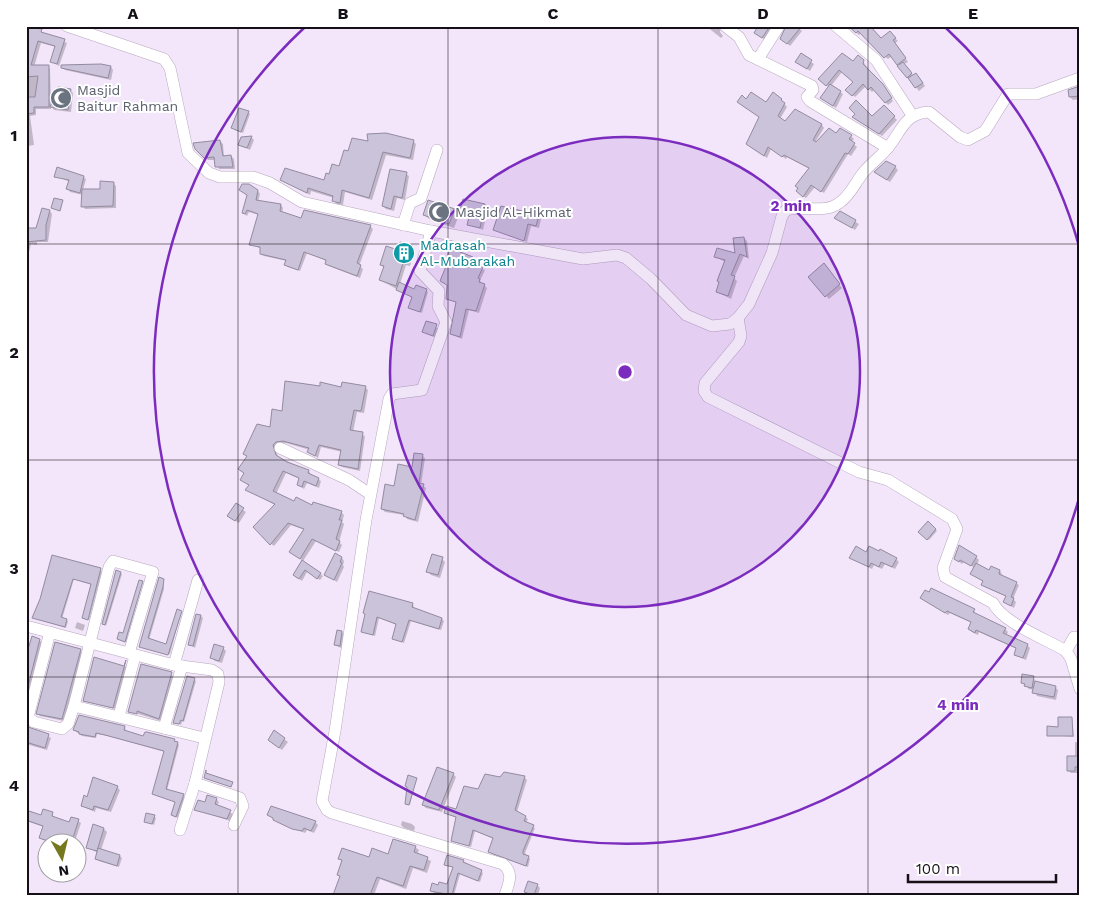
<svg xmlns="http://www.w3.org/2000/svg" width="1106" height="921" font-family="'Work Sans',sans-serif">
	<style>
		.shadow { fill: #0003 }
		.building { fill: #cbc3da; stroke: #938ba0 }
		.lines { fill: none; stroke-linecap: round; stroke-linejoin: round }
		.street-casing { stroke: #b6a8bc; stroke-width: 12 }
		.street { stroke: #fff; stroke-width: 11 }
		.grid { fill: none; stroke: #151017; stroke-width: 1; stroke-opacity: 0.55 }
		.ring { fill: none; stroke: #7b2cbf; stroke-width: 2.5 }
		.labels { text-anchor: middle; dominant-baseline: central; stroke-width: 4; stroke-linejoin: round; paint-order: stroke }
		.worship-label { font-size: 14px; fill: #5b616d; stroke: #fff; text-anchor: start }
		.culture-label { font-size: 14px; fill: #0d838f; stroke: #fff; text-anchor: start }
		.centre { fill: #7b2cbf; stroke: #fff; stroke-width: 2.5 }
		.ring-label { font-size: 15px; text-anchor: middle; font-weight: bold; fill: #7b2cbf; stroke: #fff; stroke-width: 4; stroke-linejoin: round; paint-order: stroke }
		.neatline { fill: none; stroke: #151017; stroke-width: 2 }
		.grid-label { font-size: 16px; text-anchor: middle; font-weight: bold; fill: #151017 }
	</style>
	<rect width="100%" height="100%" fill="#f3e5fa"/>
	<!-- shadow -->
	<g class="shadow">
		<path d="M706 26H721L720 32 723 36 721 38Z"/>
		<path d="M760 26H774L765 40 758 35Z"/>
		<path d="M796 26 802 31 790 46 784 41Z"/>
		<path d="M848 26H869L881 40 892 35 898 41 895 43 908 62 904 64 914 76 919 77 925 86 919 91 892 56 888 59 861 33 859 35Z"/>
		<path d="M32 28 67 43 59 66 52 62 56 47 41 43 34 67 48 66 50 69 51 109H36V115L30 116 34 145 28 146 26 144V33L30 34Z"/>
		<path d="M801 55 814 64 810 71 797 62Z"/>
		<path d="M861 59 893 101 888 105 875 89 872 92 866 86 855 97 847 90 854 82 842 72 831 86 843 94 836 108 825 101 822 98 829 87 820 79Z"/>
		<path d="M62 67H111L113 70 111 80 65 70Z"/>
		<path d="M1080 88V99L1073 100 1070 97Z"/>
		<path d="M70 90 73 93 71 112 54 110 52 107Z"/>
		<path d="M747 100 766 104 781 100 787 107 780 119 785 123 795 110 822 125 824 128 814 144 837 134 851 136 854 139 851 142 857 147 851 156 848 154 824 193 815 187 806 198 800 194 810 169 787 157 786 159 771 149 767 158 750 147 761 118Z"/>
		<path d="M884 106 897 120 882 136 853 117H872Z"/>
		<path d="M248 112 250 114 243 133 235 130 232 128Z"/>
		<path d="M251 137 254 140 250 150 240 145Z"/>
		<path d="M220 141 223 144 224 157 231 156 234 159 235 169H219L215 160H208L196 149Z"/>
		<path d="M413 141 416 144 413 160 386 155 372 200 345 192 343 205 336 204 334 198 311 191 310 195 282 180 324 182 340 168 349 152 369 143Z"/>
		<path d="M895 167 898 170 890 182 879 175Z"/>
		<path d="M406 174 409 176 405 200 397 198 394 211 386 209 383 206Z"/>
		<path d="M56 176 83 177 86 179 83 190 101 191 113 183 116 186V208L85 209 83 206V195L70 192 68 189 70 182Z"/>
		<path d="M240 190 258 191 260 194 258 202 281 205 283 208 282 213 302 219 370 226 373 229 359 266 363 269 360 278 329 266 326 264 327 261 307 253 300 271 288 267 286 265 287 261 264 256 261 254 262 249 251 245 259 215 249 212 247 216 243 213 248 196Z"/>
		<path d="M464 200 485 205 488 208 483 230 469 224 471 214 462 210Z"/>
		<path d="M454 210 459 215 454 228 429 219 424 214Z"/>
		<path d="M50 211 52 214 48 242H37V245L31 244 26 264V230L37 229Z"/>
		<path d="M840 213 859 224 855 230 836 218Z"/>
		<path d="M538 216 541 219 539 228 531 226 527 242 495 230Z"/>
		<path d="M744 238 747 241 749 259 744 256 734 278 737 281 731 299 717 292 725 262 716 257 736 255Z"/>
		<path d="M401 244 415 249 410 266 406 265 400 284 415 290 425 289 428 292 422 313 410 308 413 298 380 280 385 268 381 265 399 252Z"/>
		<path d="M472 258 475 260 473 265 485 270 480 281 487 288 479 313 469 310 462 339 451 334 457 303 447 298Z"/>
		<path d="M826 268 842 288 829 299 809 277Z"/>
		<path d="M427 322 439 329 436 338 424 332Z"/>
		<path d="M365 387 368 390 364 413 357 412 353 432 365 436 360 471 342 467 339 465 342 452 321 447 318 458 309 452 310 450 286 443 279 444 275 449 278 457 309 471 311 475 321 481 319 488 307 483 304 489 298 485 300 479 286 473 276 494 295 503 341 512 344 515 342 522 344 524 339 542 342 545 339 552 316 541 303 561 291 552 305 530 291 525 274 546 262 537 275 505 247 490 250 486 244 482 248 457 244 453 283 412 342 389Z"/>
		<path d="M422 455 425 458 421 485 426 488 418 522 407 519 405 515 385 512 382 509 395 487Z"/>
		<path d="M236 505 246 512 239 523 232 519Z"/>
		<path d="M928 523 937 531 929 540 920 532Z"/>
		<path d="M867 553 896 559 899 562 895 569 885 564 882 569 874 565 872 569 851 558Z"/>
		<path d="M53 557 102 571 89 620 83 618 92 585 74 579 62 619 68 621 66 628 34 618 42 599Z"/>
		<path d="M976 557 979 560 977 564 990 571H1000L1002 574 1001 576 1019 585 1013 599 1016 602 1014 608 1004 602 1007 597 985 587 983 585 984 582 972 574 975 568 964 562 962 564 956 559Z"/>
		<path d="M342 558 344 561 343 565 344 567 337 582 325 575Z"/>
		<path d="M442 559 445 562 440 578 431 575 428 572Z"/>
		<path d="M303 562 323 576 320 580 307 572 302 581 294 575Z"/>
		<path d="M117 572 122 574 106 626 104 624Z"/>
		<path d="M163 580 164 589 149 640 167 645 181 612 170 654 141 647Z"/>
		<path d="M142 582 126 642 119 640 123 635Z"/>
		<path d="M922 598 974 610 976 615 1005 629 1008 632 1006 636 1027 645 1030 648 1026 660 1015 655 1017 649 979 632 978 635 972 632 970 629 972 623 950 613 948 615Z"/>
		<path d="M413 604 414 609 442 619 444 621 441 630 411 621 404 643 393 638 397 625 379 618 375 636 362 632 366 615Z"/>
		<path d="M201 616 203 618 195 648 189 644Z"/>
		<path d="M77 622 85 625 83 631 75 628Z"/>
		<path d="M342 632 345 635 343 649 335 645Z"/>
		<path d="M33 638 42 642 26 706V661Z"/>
		<path d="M223 648 226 651 222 663 215 661 212 658Z"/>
		<path d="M80 650 82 653 64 721 40 716 38 714Z"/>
		<path d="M95 659 125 667 128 663 115 709 84 700Z"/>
		<path d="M142 665 174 676 161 721 129 711Z"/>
		<path d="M1023 676 1034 678 1036 683 1055 687 1058 690 1056 700 1037 696 1034 690 1029 689 1022 682Z"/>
		<path d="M188 677 196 681 184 722 182 721 181 725 175 722Z"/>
		<path d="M80 716 125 727 126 732 144 738 176 741 179 745 167 790 185 797 178 818 172 815 176 802 153 794 165 752 108 736 97 734 96 738 82 736 74 730Z"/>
		<path d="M1072 718 1074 737 1048 735 1059 728Z"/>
		<path d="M26 726 51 738 47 750 26 744Z"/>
		<path d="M275 732 288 742 282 750 272 743Z"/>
		<path d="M1075 742 1080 743V769H1077V773H1071L1068 770 1075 758Z"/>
		<path d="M453 774 456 777 442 812 426 808 423 805Z"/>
		<path d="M501 778H525L527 780 517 812 525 817 528 819 526 823 535 828 525 853 530 859 528 867 492 854 490 851 494 839 475 831 471 847 452 840 457 818 445 813 457 810 479 790Z"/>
		<path d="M416 779 410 805H407L406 804Z"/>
		<path d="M117 787 120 790 111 812 96 808 95 812 82 806Z"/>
		<path d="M216 799 219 802 217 806 233 814 230 821 196 809Z"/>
		<path d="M26 811 42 816 52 813 54 818 70 823 78 821 81 823 74 844H57L43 840 40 838 44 827 26 821Z"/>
		<path d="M147 814 156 818 154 825 146 822Z"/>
		<path d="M269 815 315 822 318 825 314 833 307 830 305 833 277 822Z"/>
		<path d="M402 821 412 824 415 827 414 831 404 828 401 825Z"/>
		<path d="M104 829 107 832 101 850 120 856 122 858 119 867 99 861 96 859 98 853 87 847Z"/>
		<path d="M415 847 419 850 417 854 431 861 427 873 413 868 406 889 380 879 374 895H347L341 877 343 862 340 859 389 856Z"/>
		<path d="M463 861 483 873 480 882 460 874 454 895 434 893 432 891 439 886 448 885 454 868 445 864Z"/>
		<path d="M537 885 540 888 538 895H528L525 892Z"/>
	</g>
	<!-- building -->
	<g class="building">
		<path d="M758 26H770L762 38 754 33Z"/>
		<path d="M786 26H802L787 44 780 39Z"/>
		<path d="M848 26H870L881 38 890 31 896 38 893 40 906 58 897 65 889 54 884 58 858 31 856 33Z"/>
		<path d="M26 27 42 29 41 32 65 39 57 64 50 62 55 46 38 41 31 65H49V107H34V113L26 114V97H35L38 76 26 77Z"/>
		<path d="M801 53 812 60 807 69 795 62Z"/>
		<path d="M842 53 853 61 858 55 864 60 863 64 883 84 892 98 885 103 871 87 868 90 863 84 852 96 845 90 853 82 839 70 826 86 818 79Z"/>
		<path d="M903 62 912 73 907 78 897 66Z"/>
		<path d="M101 64 111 66 108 78 61 68V65Z"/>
		<path d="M916 73 923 83 915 88 908 78Z"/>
		<path d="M830 84 841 91 833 106 820 98Z"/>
		<path d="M1080 86V96L1069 97 1068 90Z"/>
		<path d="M58 87 71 89 68 110 50 107Z"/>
		<path d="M751 92 766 102 773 92 782 99 781 100 785 103 778 116 785 121 795 109 822 124 813 140 816 142 829 128 836 133 840 128 852 135 849 139 855 143 848 154 845 153 821 192 811 185 803 197 796 191 798 188 795 186 809 168 784 155 782 157 768 147 764 156 746 144 759 117 737 102 742 95 746 99Z"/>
		<path d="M856 100 872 116 884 105 895 116 879 134 852 117 855 114 849 108Z"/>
		<path d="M239 108 249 111 241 132 231 128Z"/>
		<path d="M386 133 414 140 410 158 383 152 369 198 342 190 340 203 332 201 333 196 308 188 307 193 280 180 285 168 324 180 326 173 329 174 332 164 339 166 344 150 348 151 352 138 368 141 367 134Z"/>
		<path d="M252 136 247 148 238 145 241 137Z"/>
		<path d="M220 140 223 156 231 155 233 167H215L214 157 204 158 195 149 193 143Z"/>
		<path d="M886 161 896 166 887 180 874 172Z"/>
		<path d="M57 167 84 176 80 193 66 189 69 180 54 177Z"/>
		<path d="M390 169 407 172 402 198 394 196 391 209 382 206Z"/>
		<path d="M100 181 114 182 113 206 81 207 82 189H100Z"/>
		<path d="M242 184H249L258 190 256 200 281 204 280 211 301 218 304 210 371 225 357 263 361 265 357 276 325 264 326 260 304 252 298 270 284 265 286 260 260 254V247L249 245 258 214 247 210 245 214 242 213 247 195 239 190Z"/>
		<path d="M54 198 63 200 60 211 51 208Z"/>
		<path d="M463 199 485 204 480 228 467 225 470 213 460 210Z"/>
		<path d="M428 200 455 209 449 224 423 215Z"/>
		<path d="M501 206 539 215 536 226 528 224 524 241 493 230Z"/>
		<path d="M42 208 50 210 46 225V240L26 242V228H36Z"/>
		<path d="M840 211 856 220 852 228 834 218Z"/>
		<path d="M744 237 747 257 740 254 731 275 735 276 728 296 716 292 719 282 717 281 725 260 714 257 717 248 735 253 733 238Z"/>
		<path d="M400 242 412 245 407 264 403 263 396 286 379 280 384 266 380 265 386 246 398 250Z"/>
		<path d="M450 248 473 257 471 263 483 267 478 278 480 279 479 282 485 284 476 311 466 309 460 337 450 334 456 302 446 299 447 285 440 281 449 259 447 258Z"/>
		<path d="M824 263 840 284 825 297 808 277Z"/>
		<path d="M399 282 414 289 416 285 427 289 420 312 408 308 412 297 396 290Z"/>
		<path d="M426 321 437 324 433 336 422 332Z"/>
		<path d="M285 381 320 386V382L341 387 342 382 366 386 361 411 354 410 350 430 363 432 358 469 338 465 341 450 319 445 315 456 307 452 309 448 283 441 276 442 273 445 276 455 287 462 309 470 308 473 319 478 316 486 304 481 302 487 297 485 299 478 283 471 273 491 294 501 296 497 312 505 313 502 342 511 339 520H342L336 539 340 541 336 551 312 539 300 559 289 552 304 529 288 523 270 545 253 527 275 504 245 490 249 485 240 480 244 473 238 469 247 456 243 454 257 424 270 427 272 409 282 411Z"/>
		<path d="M414 453 423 454 419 483 424 484 415 520 403 516 404 514 381 509 385 484 394 486 398 464 412 467Z"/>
		<path d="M236 503 244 508 235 521 227 516Z"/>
		<path d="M928 521 936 529 927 540 918 532Z"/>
		<path d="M959 545 977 556 971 566 960 560 959 562 954 559Z"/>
		<path d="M856 546 866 552 869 546 879 551 880 549 897 558 892 567 881 562 879 567 871 563 869 567 849 558Z"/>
		<path d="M335 553 342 557 340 562 342 563 334 580 324 575Z"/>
		<path d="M432 554 443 557 438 575 426 572Z"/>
		<path d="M52 555 101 568 88 620 82 618 91 584 73 579 61 617 67 619 65 627 32 618 40 599Z"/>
		<path d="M302 560 321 573 317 579 305 570 299 579 293 575Z"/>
		<path d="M976 563 989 570 991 566 1000 570 999 574 1017 582 1011 597 1014 598 1011 606 1003 602 1006 596 981 585 983 581 970 574Z"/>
		<path d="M116 570 121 572 105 625 102 624Z"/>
		<path d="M159 577 164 579 163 587 148 638 166 644 177 609 182 611 168 655 139 647Z"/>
		<path d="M139 580 143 581 125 642 117 639 119 632 123 633Z"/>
		<path d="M931 588 975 609 973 612 1006 628 1003 633 1028 644 1023 658 1014 655 1016 648 976 630 975 633 968 629 971 622 947 611 945 613 920 598 925 590 929 592Z"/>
		<path d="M369 591 413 603 412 607 442 618 439 629 409 620 402 642 392 639 396 624 377 617 373 635 361 632 365 614 363 613Z"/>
		<path d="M196 614 201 615 193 646 188 645Z"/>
		<path d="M337 630 342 631 340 646 334 645Z"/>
		<path d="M32 636 40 639 26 694V656Z"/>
		<path d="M55 642 81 649 62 719 36 714Z"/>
		<path d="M214 644 224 647 219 661 210 658Z"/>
		<path d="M94 657 124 666 126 660 113 708 83 701Z"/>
		<path d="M141 664 172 672 159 719 137 711V714L128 712Z"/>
		<path d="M1022 674 1034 676 1032 688 1024 686 1025 684 1021 683Z"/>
		<path d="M187 676 195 678 183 721 181 720 179 724 173 723Z"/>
		<path d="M1035 681 1056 686 1054 697 1032 693Z"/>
		<path d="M79 715 125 726 124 730 143 736 145 732H147L175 739 174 741 178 742 166 789 184 794 176 817 171 815 175 802 152 794 164 751 105 735 96 733 95 737 79 734V732L73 730Z"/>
		<path d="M1058 717H1072L1073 736H1047V726L1058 727Z"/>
		<path d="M28 727 49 734 45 748 26 742Z"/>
		<path d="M274 730 285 738 279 748 268 740Z"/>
		<path d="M1067 756H1080V767H1075V771H1067Z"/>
		<path d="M437 767 454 773 439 810 422 805Z"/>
		<path d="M206 770V773L233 782 231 787 204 778Z"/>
		<path d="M504 772 525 776 515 810 526 816 524 821 534 825 523 851V854L529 856 526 866 488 852 493 838 473 830 469 846 451 841 456 817 444 813 446 806 456 809 464 786 478 789 485 774 500 777Z"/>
		<path d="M408 775 417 778 409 805 405 804 407 787 405 786Z"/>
		<path d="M93 777 118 786 108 810 94 806 93 810 81 806 84 795 87 797Z"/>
		<path d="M207 795 217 798 215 804 231 810 227 819 194 810 198 800 205 802Z"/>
		<path d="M271 806 316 821 311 831 304 828 302 831 292 829 273 820V818L267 815Z"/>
		<path d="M43 809 53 812 52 816 69 822 71 817 79 819 71 844H50L51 842 39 838 43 826 26 820V810L41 815Z"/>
		<path d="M146 813 155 815 152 824 144 822Z"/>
		<path d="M93 824 104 828 97 851 86 848Z"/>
		<path d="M393 839 416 846 414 852 428 857 424 870 410 866 403 886 377 877 370 895H333L340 876 337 875 342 860 338 859 342 848 369 857 372 848 388 854Z"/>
		<path d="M98 848 120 855 117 866 95 859Z"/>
		<path d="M447 855 464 860 463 862 482 870 478 881 458 873 452 895 430 891 432 883 438 885 439 882 447 884 453 867 444 865Z"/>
		<path d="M528 881 538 884 534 895 524 892Z"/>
	</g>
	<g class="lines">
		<!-- street casing -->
		<g class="street-casing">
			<g id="street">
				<path d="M67 26 164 59 170 68 188 153 209 173 220 177H253L270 183 302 202 431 231 583 259 617 255 626 258 651 279 686 315 712 326 730 324 738 318 749 304 772 253 782 216 786 210C803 205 825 214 839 203 850 196 855 183 863 173 871 163 883 155 890 145 902 129 906 113 929 112L960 137 968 140 985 131 1008 94H1036L1080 78"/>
				<path d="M725 26 739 37 749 55 812 86 813 90 807 97 810 101 888 148"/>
				<path d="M836 26 876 60 912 115"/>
				<path d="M758 59 779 26"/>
				<path d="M403 225 410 203 421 198 437 150"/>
				<path d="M431 231 420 271 439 291 438 306 446 322 422 390 392 394 389 399 366 520 335 731 322 801 327 810 332 813 503 864C514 873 509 883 505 895"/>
				<path d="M738 318 741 336 739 342 705 383 704 391 708 397 859 472 888 480 952 519 957 529 943 568 945 577 993 603C1003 623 1046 639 1066 651L1074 637 1080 639"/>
				<path d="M280 448 349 480 370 494"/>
				<path d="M26 626 174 665 212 670 218 674 219 682 195 783 240 798 243 806 234 825"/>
				<path d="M50 632 28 717 34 722 62 729 68 724 74 706"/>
				<path d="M1066 651 1071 659 1080 689"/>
				<path d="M129 653 153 572 113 561 109 567 74 706 204 738"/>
				<path d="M174 665 198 580"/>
				<path d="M119 716 135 656"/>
				<path d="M164 728 182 666"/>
				<path d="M180 830 195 783"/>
			</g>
		</g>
		<!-- street -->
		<use href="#street" class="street"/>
	</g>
	<!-- grid -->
	<path class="grid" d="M238 26V895M448 26V895M658 26V895M868 26V895M26 244H1080M26 460H1080M26 677H1080"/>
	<!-- distance rings -->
	<circle cx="625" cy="372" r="235" fill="#7b2cbf" fill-opacity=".12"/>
	<g class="ring">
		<circle cx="625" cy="372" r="235"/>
		<path d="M1079 498A471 471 0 1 1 304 28M946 28A471 471 0 0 1 1079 246"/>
	</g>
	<!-- icons -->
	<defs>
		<g id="mosque-disc" transform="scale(1.125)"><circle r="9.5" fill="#6b7280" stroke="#fff"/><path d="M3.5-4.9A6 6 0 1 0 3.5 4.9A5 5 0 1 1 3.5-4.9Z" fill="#fff"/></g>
		<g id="building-disc" transform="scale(1.125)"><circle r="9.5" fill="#0f9aa8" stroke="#fff"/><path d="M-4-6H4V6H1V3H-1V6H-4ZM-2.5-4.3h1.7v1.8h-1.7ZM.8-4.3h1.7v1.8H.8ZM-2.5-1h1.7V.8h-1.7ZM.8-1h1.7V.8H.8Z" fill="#fff"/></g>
	</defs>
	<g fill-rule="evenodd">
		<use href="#mosque-disc" x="61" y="98"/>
		<use href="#mosque-disc" x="439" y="212"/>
		<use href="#building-disc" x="404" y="253"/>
	</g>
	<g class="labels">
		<!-- worship labels -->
		<g class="worship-label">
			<text x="77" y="90">Masjid<tspan x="77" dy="16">Baitur Rahman</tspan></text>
			<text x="455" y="212">Masjid Al-Hikmat</text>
		</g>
		<!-- culture labels -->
		<g class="culture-label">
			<text x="420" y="245">Madrasah<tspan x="420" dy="16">Al-Mubarakah</tspan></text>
		</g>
	</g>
	<circle cx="625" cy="372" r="8" class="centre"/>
	<g class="ring-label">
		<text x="791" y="211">2 min</text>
		<text x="958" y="710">4 min</text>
	</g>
	<!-- border -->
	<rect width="1106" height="921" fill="none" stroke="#ffffff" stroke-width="55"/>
	<!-- north arrow -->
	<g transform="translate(62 858) rotate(172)"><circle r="24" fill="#ffffff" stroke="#a19fa2"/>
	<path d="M0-4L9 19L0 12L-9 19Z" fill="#76781f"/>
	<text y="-8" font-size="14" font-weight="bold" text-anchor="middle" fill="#151017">N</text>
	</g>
	<!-- scale -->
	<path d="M908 874v8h148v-8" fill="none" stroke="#151017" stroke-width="2.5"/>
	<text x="916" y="874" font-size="15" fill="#151017" stroke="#ffffff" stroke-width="4" paint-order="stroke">100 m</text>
	<rect x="28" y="28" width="1050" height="866" class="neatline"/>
	<g class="grid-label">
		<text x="133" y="19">A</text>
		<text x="343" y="19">B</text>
		<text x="553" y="19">C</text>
		<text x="763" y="19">D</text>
		<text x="973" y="19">E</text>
		<text x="14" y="141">1</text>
		<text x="14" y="358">2</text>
		<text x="14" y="574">3</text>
		<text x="14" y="791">4</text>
	</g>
</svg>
